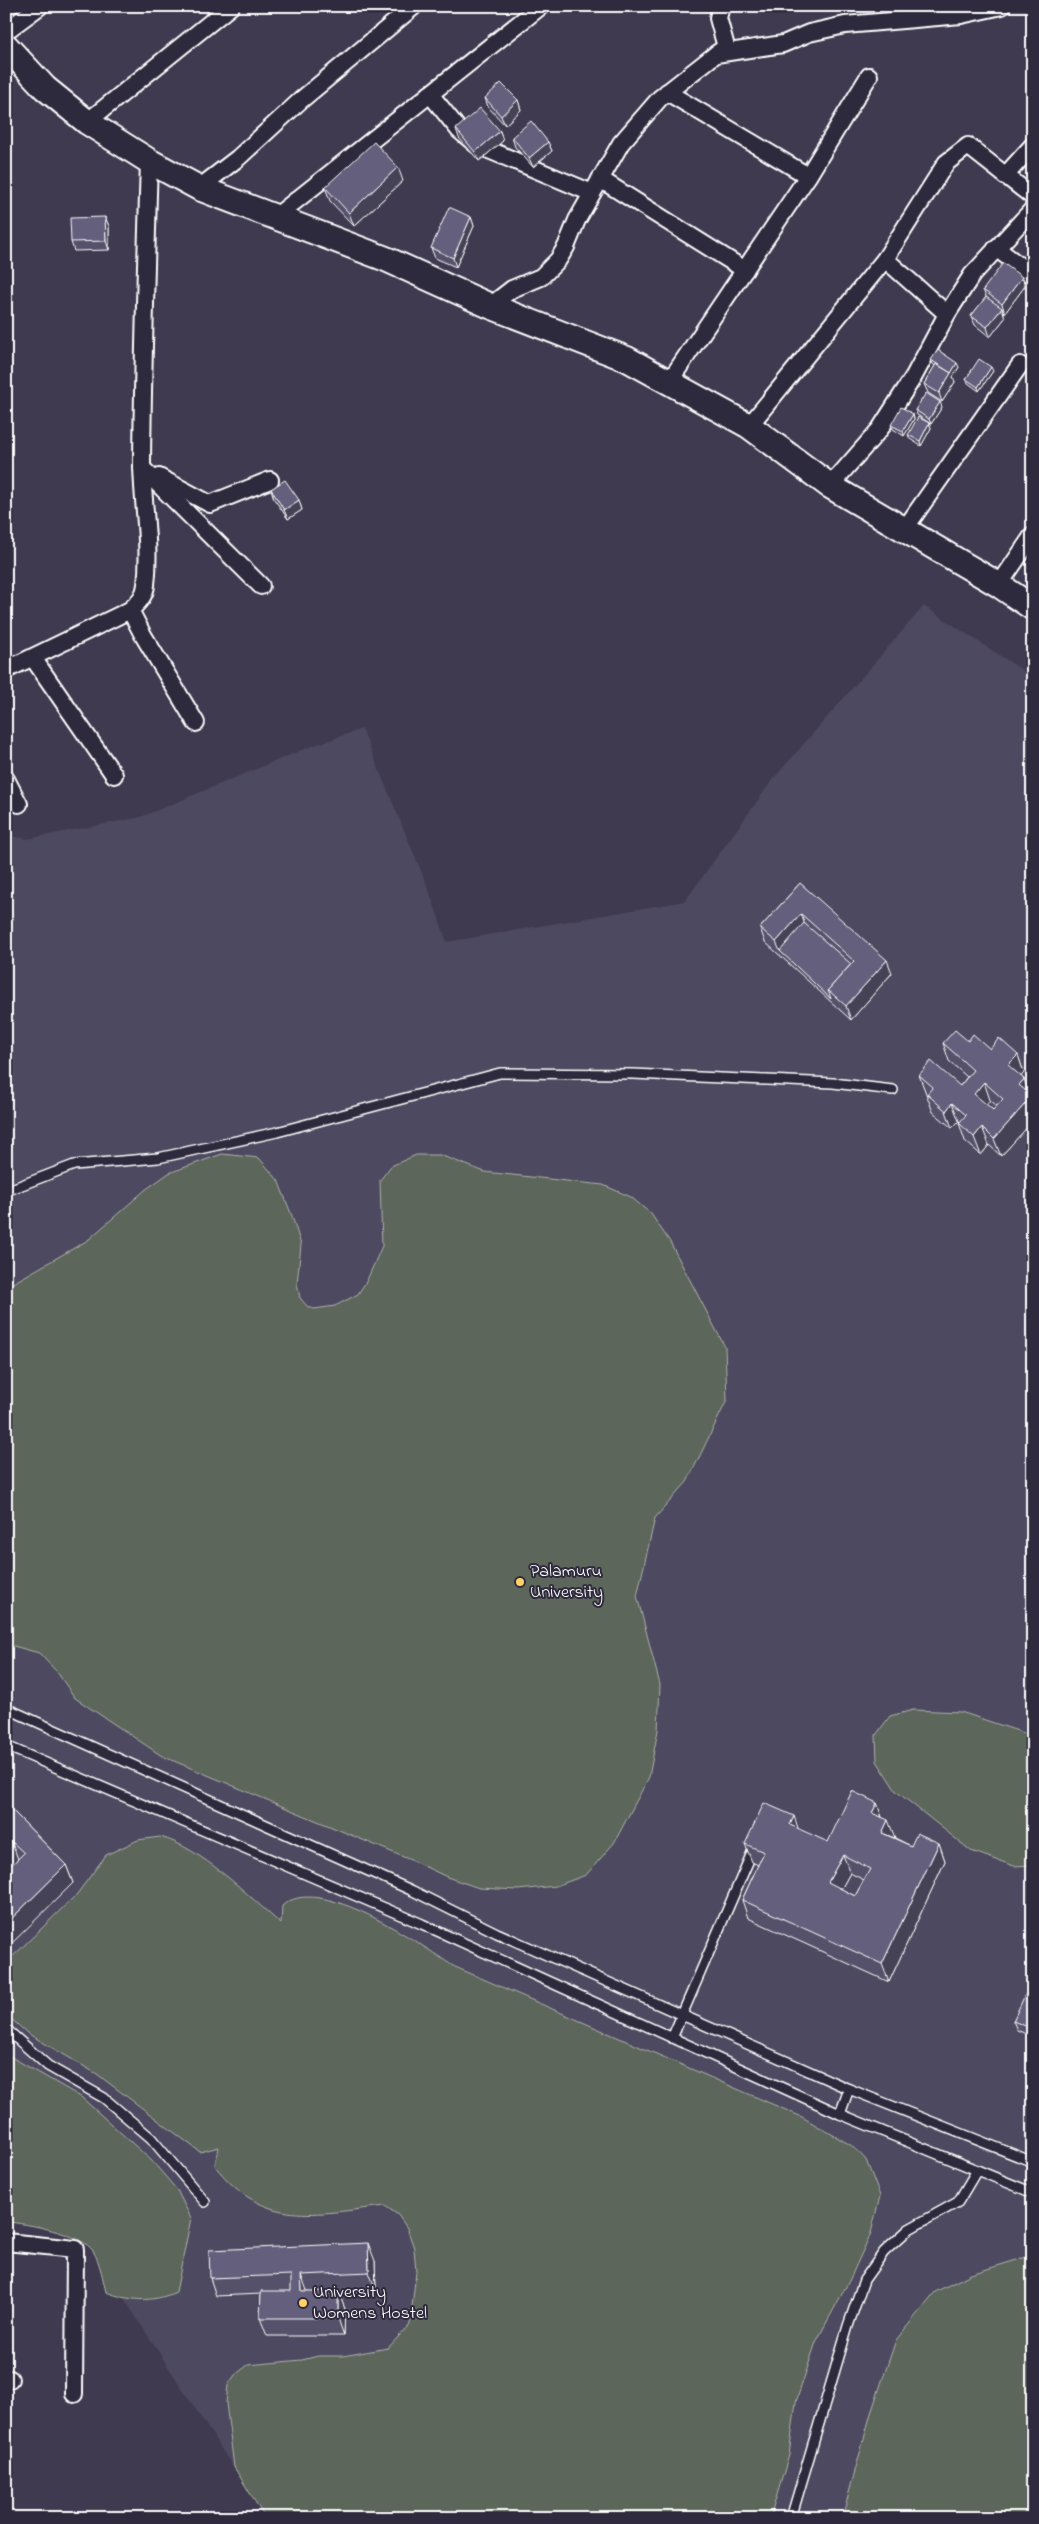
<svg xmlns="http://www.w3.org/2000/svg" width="1039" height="2524" font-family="'Indie Flower',sans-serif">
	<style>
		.built { fill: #4e4960 }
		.green { fill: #5c665a; stroke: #aeb2ac }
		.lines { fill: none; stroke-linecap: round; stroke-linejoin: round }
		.lane-casing { stroke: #fff; stroke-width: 12 }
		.street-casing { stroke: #fff; stroke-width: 20 }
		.secondary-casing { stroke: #fff; stroke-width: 28 }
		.lane { stroke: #2f2a3d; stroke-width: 9 }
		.street { stroke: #2f2a3d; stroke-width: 16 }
		.secondary { stroke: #2f2a3d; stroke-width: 24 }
		.wall { fill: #55516b; stroke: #fff; fill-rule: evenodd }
		.shaded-wall { fill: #454257; stroke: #fff }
		.building { fill: #635e7c; stroke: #fff; fill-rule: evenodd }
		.poi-dot { fill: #ffd166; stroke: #2f2a3d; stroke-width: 2 }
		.labels { text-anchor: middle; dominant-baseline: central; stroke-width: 4; stroke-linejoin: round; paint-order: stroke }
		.poi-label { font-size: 18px; fill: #fff; stroke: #2f2a3d; text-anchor: start }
	</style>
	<rect width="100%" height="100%" fill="#3f3a50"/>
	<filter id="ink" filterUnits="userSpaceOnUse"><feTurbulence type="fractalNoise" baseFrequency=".02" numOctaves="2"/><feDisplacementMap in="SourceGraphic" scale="10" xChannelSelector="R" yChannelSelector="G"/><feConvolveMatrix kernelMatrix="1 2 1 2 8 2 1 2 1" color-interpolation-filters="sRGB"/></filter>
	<g filter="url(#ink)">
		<!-- built -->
		<path class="built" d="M924 606 1033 677V2518H266L79 2229 6 2221V835L27 839 141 817 309 747 362 729 429 890 447 942 685 901 774 778Z"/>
		<!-- green -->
		<g class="green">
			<path d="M222 1154 259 1158 278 1180 292 1216 301 1245 297 1284 300 1298 308 1307 314 1309 335 1306 358 1294 367 1280 382 1246 380 1180 391 1166 416 1155H440L485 1172 603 1185 631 1197 651 1214 670 1242 725 1347 727 1400 687 1482 655 1518 637 1596 660 1685 658 1730 649 1777 614 1843 586 1875 556 1886 518 1890 479 1888 447 1877 413 1861 162 1756 75 1698 57 1672 39 1653 6 1644V1287L88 1240 145 1190 169 1173Z"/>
			<path d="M913 1710 961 1712 1033 1736V1865L1014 1866 971 1851 896 1791 877 1761 876 1735 890 1716Z"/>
			<path d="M160 1837C200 1847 249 1896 281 1924L282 1906C318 1872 420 1944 453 1966L802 2117 854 2147 866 2160 880 2196 871 2233 849 2281 816 2342 796 2402 789 2455 770 2518H265L234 2467 226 2403 228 2385 235 2375 248 2365 302 2360 318 2356H343L388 2348 410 2324 416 2272 414 2248 407 2228 398 2215 385 2206C314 2214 265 2229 215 2166L219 2147 200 2152 97 2074 27 2033 7 2015 6 1963 77 1894 106 1855 138 1840Z"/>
			<path d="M6 2054 81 2097 152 2161 177 2190 191 2218 176 2292C152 2303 130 2301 106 2292 103 2280 100 2262 93 2251 83 2234 26 2223 6 2222Z"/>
			<path d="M1033 2255V2518H842L871 2413 896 2340 935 2292 971 2274Z"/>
		</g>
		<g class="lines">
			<!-- lane casing -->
			<g class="lane-casing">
				<g id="lane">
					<path d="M6 1191 74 1165 158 1158 277 1132 500 1073 633 1074 833 1083 893 1090"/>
					<path d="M6 1708 413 1891 497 1933 849 2089 1033 2162"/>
					<path d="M6 1746 422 1924 840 2114 1033 2193"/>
					<path d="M6 2029 48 2066 104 2098 151 2138 205 2202"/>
					<path d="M672 2038 754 1848"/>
					<path d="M840 2114 849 2089"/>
					<path d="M791 2518 848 2326 864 2280 884 2252 909 2229 958 2202 977 2170"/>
				</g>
			</g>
			<!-- street casing -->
			<g class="street-casing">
				<g id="street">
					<path d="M6 31 40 6"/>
					<path d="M716 54 726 47 718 18 721 6"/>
					<path d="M667 92 808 176"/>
					<path d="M430 94 459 130 477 145 592 193"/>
					<path d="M87 122 231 6"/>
					<path d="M1005 176 1033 145"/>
					<path d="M600 179 745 270"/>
					<path d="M199 188 238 158 301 100 413 7"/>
					<path d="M274 218 541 6"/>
					<path d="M996 248 1033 276"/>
					<path d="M885 259 947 314"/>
					<path d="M490 306 512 289 541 277 558 260 566 247 577 220 621 143 660 98 716 54 783 44 809 33 845 25 961 15 1002 6"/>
					<path d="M669 382 808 176 869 76"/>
					<path d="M749 426 885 259 946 163 968 146 1033 197"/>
					<path d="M142 468 261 586"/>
					<path d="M159 477 210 504 270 480"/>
					<path d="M830 486 880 429 914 376 947 314 972 275 1033 209"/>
					<path d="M904 530 1020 365"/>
					<path d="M999 585 1033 535"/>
					<path d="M130 610 143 635 196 723"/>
					<path d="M33 658 114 775"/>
					<path d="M6 670 130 610C138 603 145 596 146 585 151 543 142 502 142 460 143 360 146 261 149 161"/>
					<path d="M6 779 19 804"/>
					<path d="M6 2242 75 2249 74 2394"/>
					<path d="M6 2379H10"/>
				</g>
			</g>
			<!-- secondary casing -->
			<g class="secondary-casing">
				<path id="secondary" d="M6 46 45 88 87 122 149 161 199 188 386 259 490 306 627 359 749 426 830 486 999 585 1033 608"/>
			</g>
			<!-- lane -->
			<use href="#lane" class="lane"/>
			<!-- street -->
			<use href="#street" class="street"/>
			<!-- secondary -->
			<use href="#secondary" class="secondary"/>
		</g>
		<!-- wall -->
		<g class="wall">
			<path d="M485 98 518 100 521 110 505 125 488 107Z"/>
			<path d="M456 129 500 131 503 141 479 161 459 138Z"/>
			<path d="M512 137 548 142 552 151 533 167 515 147Z"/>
			<path d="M403 181 354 226 330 201 325 187Z"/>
			<path d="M105 217 109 226V250L74 251 71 242Z"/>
			<path d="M471 217 474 226 456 267 435 258 431 248Z"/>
			<path d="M1033 246V268L1028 263 1025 254Z"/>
			<path d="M1022 277 1025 286 1005 313 1003 311 1005 318 990 337 975 325 971 316 986 297 983 290Z"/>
			<path d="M931 360 959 367 953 377 955 382 942 402 928 393 924 384 935 366 933 364Z"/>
			<path d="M993 371 979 391 968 383 966 379Z"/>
			<path d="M942 407 931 424 917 415 915 410Z"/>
			<path d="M913 414 914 419 904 436 893 429 891 425Z"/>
			<path d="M929 423 931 428 921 446 910 439 908 435Z"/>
			<path d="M271 489 299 500 302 510 288 519 274 499Z"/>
			<path d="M800 883 892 973 851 1020 765 942 760 928Z"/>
			<path d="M968 1041 990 1049 1018 1055 1024 1073 1021 1076 1024 1079 1029 1094 1032 1096 1033 1098V1121L1001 1156 989 1145 981 1155 965 1141 959 1123 960 1122 959 1121 952 1128 933 1112 919 1075 960 1086 967 1077 949 1061 943 1043ZM990 1100 997 1106 993 1110 986 1105Z"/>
			<path d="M877 1803 882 1817 895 1838 911 1846 939 1843 945 1861 889 1982 748 1918 742 1900 758 1865 752 1862 745 1844 828 1842ZM850 1873 864 1880 855 1896 841 1889Z"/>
			<path d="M6 1804 66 1865 73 1883 8 1869 6 1867Z"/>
			<path d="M1033 1985V2037L1017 2030 1013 2021Z"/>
			<path d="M375 2261 376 2290 338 2292 345 2309 344 2336H267L260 2318 261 2294 216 2296 210 2278Z"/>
		</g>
		<!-- shaded-wall -->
		<g class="shaded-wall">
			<path d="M518 100 521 110 505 125 501 116Z"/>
			<path d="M500 131 503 141 479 161 475 152Z"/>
			<path d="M548 142 552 151 533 167 529 158Z"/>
			<path d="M398 167 403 181 354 226 349 213Z"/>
			<path d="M105 217 109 226V250L106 241Z"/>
			<path d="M471 217 474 226 456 267 453 258Z"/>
			<path d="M1022 277 1025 286 1005 313 1002 304Z"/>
			<path d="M1002 308 1005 318 990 337 987 327Z"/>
			<path d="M957 363 959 367 953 377 955 382 942 402 939 393Z"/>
			<path d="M991 367 993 371 979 391 978 387Z"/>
			<path d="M940 402 942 407 931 424 929 419Z"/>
			<path d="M913 414 914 419 904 436 903 431Z"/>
			<path d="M929 423 931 428 921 446 920 441Z"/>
			<path d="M299 500 302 510 288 519 284 510Z"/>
			<path d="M801 914 806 928 780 951 776 942Z"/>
			<path d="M887 960 892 973 851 1020 846 1006Z"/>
			<path d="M1018 1055 1024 1073 1015 1083 1008 1065Z"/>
			<path d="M1024 1079 1031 1097 1019 1085Z"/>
			<path d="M984 1082 990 1100 980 1112 974 1094Z"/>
			<path d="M1032 1096 1033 1098V1121L1001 1156 994 1139Z"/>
			<path d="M952 1103 959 1121 952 1128 946 1111Z"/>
			<path d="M982 1127 989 1145 981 1155 974 1137Z"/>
			<path d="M877 1803 883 1821 872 1813Z"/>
			<path d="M794 1816 800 1834 790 1825Z"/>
			<path d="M888 1820 895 1838 882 1833Z"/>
			<path d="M11 1841 18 1859 8 1869 6 1864V1846Z"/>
			<path d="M939 1843 945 1861 889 1982 882 1964Z"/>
			<path d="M843 1855 850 1873 835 1900 828 1882Z"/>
			<path d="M66 1865 73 1883 6 1949V1924Z"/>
			<path d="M368 2243 375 2261 376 2290 369 2272Z"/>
			<path d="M301 2275 308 2293 302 2291Z"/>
			<path d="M338 2291 345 2309 344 2336 338 2318Z"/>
		</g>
		<!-- building -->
		<g class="building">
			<path d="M501 83 518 100 501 116 485 98Z"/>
			<path d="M480 108 500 131 475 152 456 129Z"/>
			<path d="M531 121 548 142 529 158 512 137Z"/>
			<path d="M374 142 398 167 349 213 325 187Z"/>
			<path d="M449 207 471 217 453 258 431 248Z"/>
			<path d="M105 217 106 241 71 242 70 218Z"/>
			<path d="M1033 246V262L1025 254Z"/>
			<path d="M1003 263 1022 277 1002 304 983 290Z"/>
			<path d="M986 297 1002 308 987 327 971 316Z"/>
			<path d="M938 350 957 363 951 373 931 360Z"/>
			<path d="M979 359 991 367 978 387 966 379Z"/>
			<path d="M936 364 951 373 939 393 924 384Z"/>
			<path d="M926 393 940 402 929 419 915 410Z"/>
			<path d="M901 407 913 414 903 431 891 425Z"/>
			<path d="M918 417 929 423 920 441 908 435Z"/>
			<path d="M285 480 299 500 284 510 271 489Z"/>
			<path d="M800 883 887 960 846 1006 828 990 854 961 801 914 776 942 760 928Z"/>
			<path d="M804 923 851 964 828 990 831 999 780 951Z"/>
			<path d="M955 1030 968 1041 973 1034 990 1049 999 1038 1018 1055 1008 1065 1024 1079 1019 1085 1032 1096 994 1139 982 1127 974 1137 959 1123 966 1115 952 1103 946 1111 927 1094 933 1087 919 1075 931 1061 960 1086 973 1070 943 1043ZM984 1082 1003 1099 993 1110 974 1094Z"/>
			<path d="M852 1791 877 1803 872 1813 888 1820 882 1833 911 1846 917 1833 939 1843 882 1964 742 1900 764 1852 745 1844 764 1803 794 1816 790 1825 828 1842ZM843 1855 870 1869 855 1896 828 1882Z"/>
			<path d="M6 1804 66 1865 6 1924V1870L24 1853 11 1841 6 1846Z"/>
			<path d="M1030 1984 1033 1985V2029L1013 2021Z"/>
			<path d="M368 2243 369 2272 301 2275 302 2291H338V2318H260L261 2291H291V2275L210 2278 209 2250Z"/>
		</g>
	</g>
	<!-- markers -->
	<g class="poi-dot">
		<circle cx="520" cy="1582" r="5"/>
		<circle cx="303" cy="2303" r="5"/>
	</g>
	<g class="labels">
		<!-- poi labels -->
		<g class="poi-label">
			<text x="530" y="1572">Palamuru<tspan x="530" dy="21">University</tspan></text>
			<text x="313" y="2293">University<tspan x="313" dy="21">Womens Hostel</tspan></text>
		</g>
	</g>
	<!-- margin -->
	<rect width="1039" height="2524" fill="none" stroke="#2f2a3d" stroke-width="25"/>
	<rect x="12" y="12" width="1014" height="2499" fill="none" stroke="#fff" stroke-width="2" filter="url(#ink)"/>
</svg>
